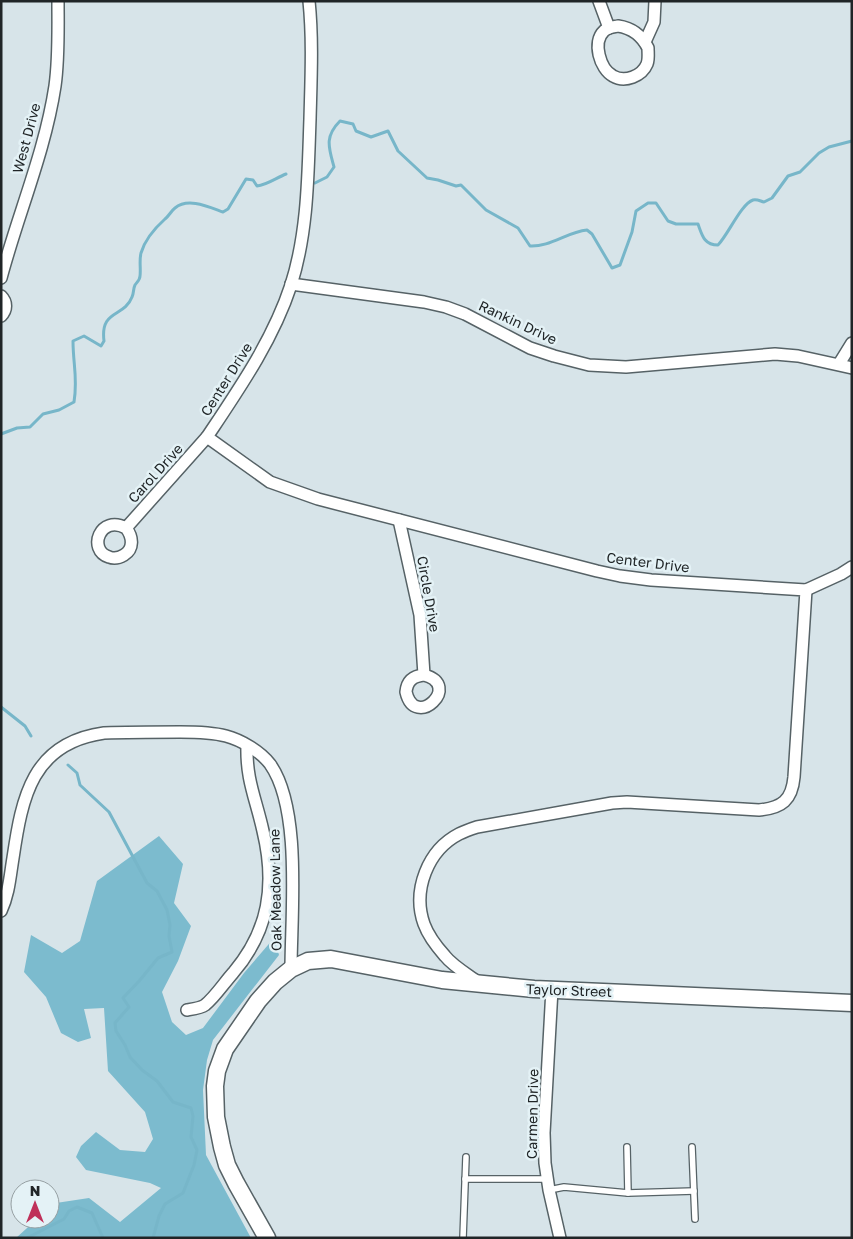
<svg xmlns="http://www.w3.org/2000/svg" width="853" height="1239" font-family="'Golos Text',sans-serif">
	<style>
		.forest { fill: #7cbbce }
		.lines { fill: none; stroke-linecap: round; stroke-linejoin: round }
		.stream { stroke: #77b6c9; stroke-width: 3 }
		.lane-casing { stroke: #566266; stroke-width: 8 }
		.street-casing { stroke: #566266; stroke-width: 14 }
		.secondary-casing { stroke: #566266; stroke-width: 19 }
		.lane { stroke: #fff; stroke-width: 5.5 }
		.street { stroke: #fff; stroke-width: 11 }
		.secondary { stroke: #fff; stroke-width: 16 }
		.labels { text-anchor: middle; dominant-baseline: central; stroke-width: 5; stroke-linejoin: round; paint-order: stroke }
		.street-label { font-size: 14px; fill: #202527; stroke: #e4f2f6 }
	</style>
	<rect width="100%" height="100%" fill="#d7e4e9"/>
	<!-- forest -->
	<path class="forest" d="M159 836 183 864 174 903 191 926 178 961 162 992 172 1022 186 1035 203 1028 244 973 274 938 279 955 213 1040 207 1060 203 1090 206 1155 251 1238H16L37 1219H50V1208L56 1203 89 1198 120 1222 161 1188 150 1183 86 1170 76 1157 81 1146 96 1132 120 1150 145 1152 153 1139 145 1112 108 1071 104 1008 84 1009 91 1038 78 1042 61 1033 46 997 24 972 31 935 62 953 80 941 97 881Z"/>
	<g class="lines">
		<!-- stream -->
		<g class="stream">
			<path d="M315 183 327 177 334 167C329 148 324 137 340 121L353 124 356 131 371 137 388 131 398 151 427 178 438 180 456 186 461 185 486 210 518 228 530 246C550 247 567 232 587 230L592 234 612 268 620 265 632 232 636 211 648 203H656L668 221 676 224H698C702 235 704 245 718 245 728 235 741 204 753 200 757 199 760 201 764 202L772 198 788 176 800 172 819 153 829 147 852 141"/>
			<path d="M1 434 17 428 30 427 43 414 59 410 74 402C78 379 73 364 73 341L84 336 101 346 104 341C100 309 124 318 132 297 134 293 133 289 135 285 137 282 140 280 140 276 141 268 139 261 141 253 145 239 155 228 165 219 169 216 171 211 175 208 188 197 209 207 223 212L228 209 246 179 253 180 257 186C267 185 276 178 286 174"/>
			<path d="M1 707 25 726 31 736"/>
			<path d="M68 765 77 773 80 785 109 812 147 883 157 891 167 910 170 925 169 936 172 952 158 958 140 980 123 998 129 1007 115 1023 116 1031 125 1045 130 1057 142 1070 157 1081 173 1102 191 1108 193 1116 191 1137 197 1150 194 1165 183 1193 165 1204 159 1216 153 1238"/>
			<path d="M27 1238 64 1219 69 1211 77 1207 92 1213 103 1238"/>
		</g>
		<!-- lane casing -->
		<g class="lane-casing">
			<g id="lane">
				<path d="M627 1147 628 1193"/>
				<path d="M692 1147 695 1219"/>
				<path d="M465 1179H547"/>
				<path d="M549 1190 564 1187 628 1193 694 1191"/>
				<path d="M463 1238 466 1157"/>
			</g>
		</g>
		<!-- street casing -->
		<g class="street-casing">
			<g id="street">
				<path d="M309 1C313 40 311 80 310 119 308 174 308 232 291 285 273 340 239 389 207 437L270 482 318 499 597 571 620 576 651 580 806 590 794 777C792 800 782 808 759 810L627 802 612 803 477 827C471 829 465 831 459 834 428 850 412 890 424 924 428 935 437 947 445 956 453 966 467 974 478 982"/>
				<path d="M599 1 609 28"/>
				<path d="M618 26C632 28 642 36 648 48 648 53 649 59 647 64 642 76 625 83 613 76 600 69 592 42 604 31 608 27 613 27 618 26Z"/>
				<path d="M645 42 654 22 655 1"/>
				<path d="M1 278C18 214 45 152 55 86 59 58 58 29 58 1"/>
				<path d="M291 284 424 302 446 307 465 314 530 348 554 356 589 365 626 367 775 354 798 356 852 368"/>
				<path d="M1 296C7 302 7 310 1 316"/>
				<path d="M839 364 852 343"/>
				<path d="M399 520 420 615 424 675C413 676 407 681 406 692 415 731 463 685 424 675"/>
				<path d="M126 528C133 537 134 549 124 555 119 558 114 559 109 557 87 550 100 514 126 528L207 437"/>
				<path d="M806 590 841 574 852 567"/>
				<path d="M1 911C9 894 10 876 13 858 22 797 32 743 104 733 130 732 155 732 180 732 195 732 211 732 226 736 241 740 260 751 270 764 302 809 291 915 291 969"/>
				<path d="M552 989 544 1133 545 1163 549 1190 560 1238"/>
				<path d="M187 1010C193 1009 201 1008 205 1005 215 997 224 983 233 973 269 931 276 885 263 831 256 799 246 780 247 746"/>
			</g>
		</g>
		<!-- secondary casing -->
		<g class="secondary-casing">
			<path id="secondary" d="M267 1238 236 1183 227 1165 222 1147 216 1117 215 1086 217 1071 225 1049 258 1001 275 982 291 969 308 961 331 959 442 980 534 989 852 1003"/>
		</g>
		<!-- lane -->
		<use href="#lane" class="lane"/>
		<!-- street -->
		<use href="#street" class="street"/>
		<!-- secondary -->
		<use href="#secondary" class="secondary"/>
	</g>
	<g class="labels">
		<!-- street labels -->
		<g class="street-label">
			<text transform="translate(26 138) rotate(-75)">West Drive</text>
			<text transform="translate(518 322) rotate(25)">Rankin Drive</text>
			<text transform="translate(226 379) rotate(-58)">Center Drive</text>
			<text transform="translate(155 473) rotate(-48)">Carol Drive</text>
			<text transform="translate(648 562) rotate(7)">Center Drive</text>
			<text transform="translate(429 594) rotate(80)">Circle Drive</text>
			<text transform="translate(275 890) rotate(-91)">Oak Meadow Lane</text>
			<text transform="translate(569 990) rotate(2)">Taylor Street</text>
			<text transform="translate(532 1114) rotate(-89)">Carmen Drive</text>
		</g>
	</g>
	<!-- border -->
	<rect width="853" height="1239" fill="none" stroke="#202527" stroke-width="5"/>
	<!-- north arrow -->
	<g transform="translate(35 1204)"><circle r="24" fill="#e4f2f6" stroke="#96a0a3"/>
	<path d="M0-4L9 19L0 12L-9 19Z" fill="#bf3059"/>
	<text y="-8" font-size="14" font-weight="bold" text-anchor="middle" fill="#202527">N</text>
	</g>
</svg>
